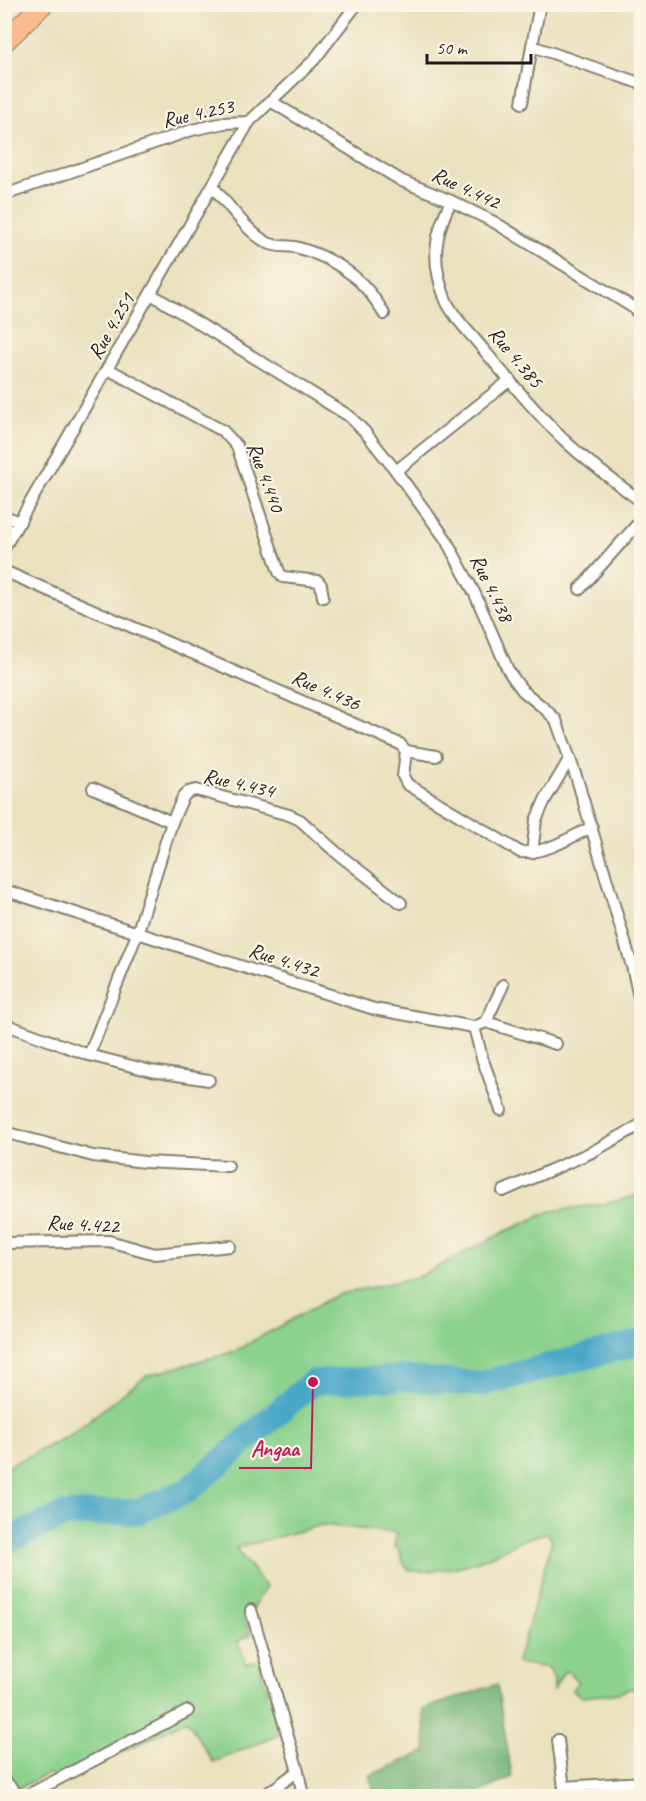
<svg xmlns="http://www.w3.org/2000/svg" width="646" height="1801" font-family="Caveat,sans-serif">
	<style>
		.green { fill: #8cd28d; stroke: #547754; stroke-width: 1.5 }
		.forest { fill: #71b478; stroke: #46684a; stroke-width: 1.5 }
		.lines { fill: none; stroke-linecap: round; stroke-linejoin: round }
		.river { stroke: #48a7c7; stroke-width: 26 }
		.street-casing { stroke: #837e6d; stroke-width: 14 }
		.highway-casing { stroke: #837e6d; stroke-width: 22 }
		.street { stroke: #fff; stroke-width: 10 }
		.highway { stroke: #fbbb8c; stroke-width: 20 }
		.labels { text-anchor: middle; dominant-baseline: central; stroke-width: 4.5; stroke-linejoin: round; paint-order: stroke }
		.street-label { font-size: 21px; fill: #1c1c1c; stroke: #fcf5e5 }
		.leader { fill: none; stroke: #c2185b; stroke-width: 2 }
		.callout-dot { fill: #c2185b; stroke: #fcf5e5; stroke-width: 2 }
		.callout-label { font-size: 22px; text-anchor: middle; font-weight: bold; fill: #c2185b; stroke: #fcf5e5; stroke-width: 4.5; stroke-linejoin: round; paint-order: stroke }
	</style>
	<rect width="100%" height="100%" fill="#fcf5e5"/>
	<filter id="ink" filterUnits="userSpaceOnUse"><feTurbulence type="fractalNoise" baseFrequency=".0167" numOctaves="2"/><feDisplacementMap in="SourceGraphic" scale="12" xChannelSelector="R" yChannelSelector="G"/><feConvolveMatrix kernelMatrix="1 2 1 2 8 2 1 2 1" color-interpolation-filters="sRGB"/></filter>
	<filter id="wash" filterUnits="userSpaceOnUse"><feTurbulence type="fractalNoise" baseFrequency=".008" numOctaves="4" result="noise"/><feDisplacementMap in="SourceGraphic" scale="24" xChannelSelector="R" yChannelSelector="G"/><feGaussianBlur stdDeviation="1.35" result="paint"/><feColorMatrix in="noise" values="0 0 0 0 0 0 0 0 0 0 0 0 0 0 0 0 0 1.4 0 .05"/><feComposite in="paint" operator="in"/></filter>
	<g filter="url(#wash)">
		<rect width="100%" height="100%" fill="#eae1be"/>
		<!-- green -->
		<path class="green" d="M641 1194V1689H629L619 1693 582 1697 572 1690 578 1682 568 1671 564 1672 553 1690 554 1679 549 1668 516 1663 525 1638 552 1540 547 1533C525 1537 506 1549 486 1558 468 1565 450 1570 431 1571 424 1571 415 1573 408 1569 400 1564 404 1551 394 1546L397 1533 322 1525 236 1548 266 1587 254 1607 244 1617 251 1635 238 1641 246 1664 258 1661 276 1720 279 1735 213 1762 187 1720 57 1783 51 1774H47L8 1793 10 1796H5V1468L70 1435 146 1376 235 1351 336 1295 418 1277 504 1232 551 1211 609 1203Z"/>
		<!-- forest -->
		<path class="forest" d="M497 1684 512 1777 472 1796H376L369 1776 426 1751 423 1709Z"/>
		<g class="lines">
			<!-- river -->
			<path class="river" d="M4 1542 64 1515 139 1511 187 1491 313 1382 400 1378 480 1384 642 1342"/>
		</g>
	</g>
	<g filter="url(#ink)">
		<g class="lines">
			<!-- street casing -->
			<g class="street-casing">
				<g id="street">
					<path d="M540 4 532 46 642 84"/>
					<path d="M272 102 402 181 451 201 494 222 642 313"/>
					<path d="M522 103 532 46"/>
					<path d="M213 187C228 204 248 233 268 243 278 248 289 245 299 248 337 259 366 280 384 314"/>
					<path d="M4 195 192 130 224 123 249 122 314 60 357 4"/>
					<path d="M451 201C434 235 431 261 445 298 451 315 472 335 483 349 509 380 534 411 563 439 587 462 615 482 642 502"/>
					<path d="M151 294 349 416 365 432 396 471 445 538 475 594 508 670 514 679 523 691 545 709 556 720 577 779 632 966 642 1010"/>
					<path d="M636 311 642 299"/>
					<path d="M108 369 223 431 237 446 279 572 283 577 318 581 321 585 323 597"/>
					<path d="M396 471 510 380"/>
					<path d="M4 516 20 522"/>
					<path d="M4 548 249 122"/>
					<path d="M4 571 400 744 406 751 403 776 407 784 520 852C546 854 569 838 592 827"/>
					<path d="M580 589 642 519"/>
					<path d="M406 751 436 756"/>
					<path d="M93 788 172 822"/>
					<path d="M532 853 536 820 545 800 570 758"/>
					<path d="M4 890 374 1009 474 1027 486 1022 556 1044"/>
					<path d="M486 1022 503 985"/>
					<path d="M4 1024 89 1055 151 1071 209 1080"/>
					<path d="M474 1027 482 1058 501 1110"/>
					<path d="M89 1055 137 934 172 822 183 797 188 792 196 790 289 815 300 820 337 853 401 903"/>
					<path d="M4 1132 93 1156 145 1162 228 1166"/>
					<path d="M503 1191 592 1152 642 1124"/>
					<path d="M4 1243 109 1241 155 1254 230 1246"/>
					<path d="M251 1610 298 1771 303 1796"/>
					<path d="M558 1740 565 1796"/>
					<path d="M4 1780 19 1796"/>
					<path d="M564 1787 642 1782"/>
					<path d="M26 1796 188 1711"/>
					<path d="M264 1796 298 1771"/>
				</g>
			</g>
			<!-- highway casing -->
			<g class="highway-casing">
				<path id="highway" d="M4 42 43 4"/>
			</g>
			<!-- street -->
			<use href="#street" class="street"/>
			<!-- highway -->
			<use href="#highway" class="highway"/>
		</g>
	</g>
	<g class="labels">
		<!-- street labels -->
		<g class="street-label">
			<text transform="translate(198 113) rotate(-12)">Rue 4.253</text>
			<text transform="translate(466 188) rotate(25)">Rue 4.442</text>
			<text transform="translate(111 326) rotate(-60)">Rue 4.251</text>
			<text transform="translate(516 357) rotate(50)">Rue 4.385</text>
			<text transform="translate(266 477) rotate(70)">Rue 4.440</text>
			<text transform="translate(492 588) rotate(64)">Rue 4.438</text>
			<text transform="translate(326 690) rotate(24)">Rue 4.436</text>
			<text transform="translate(239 783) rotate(13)">Rue 4.434</text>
			<text transform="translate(284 960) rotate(18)">Rue 4.432</text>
			<text transform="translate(83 1224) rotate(3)">Rue 4.422</text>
		</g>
	</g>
	<!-- callouts -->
	<path class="leader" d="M313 1382L311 1468H239"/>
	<circle class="callout-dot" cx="313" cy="1382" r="6"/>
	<g class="callout-label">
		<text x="275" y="1456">Angaa</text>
	</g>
	<!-- margin -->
	<rect width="646" height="1801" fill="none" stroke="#fcf5e5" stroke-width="24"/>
	<!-- scale -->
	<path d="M427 54v9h104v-9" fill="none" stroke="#1c1c1c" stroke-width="3"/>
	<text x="436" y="54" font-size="18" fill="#1c1c1c" stroke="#fcf5e5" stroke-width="4.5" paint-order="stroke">50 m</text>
</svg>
